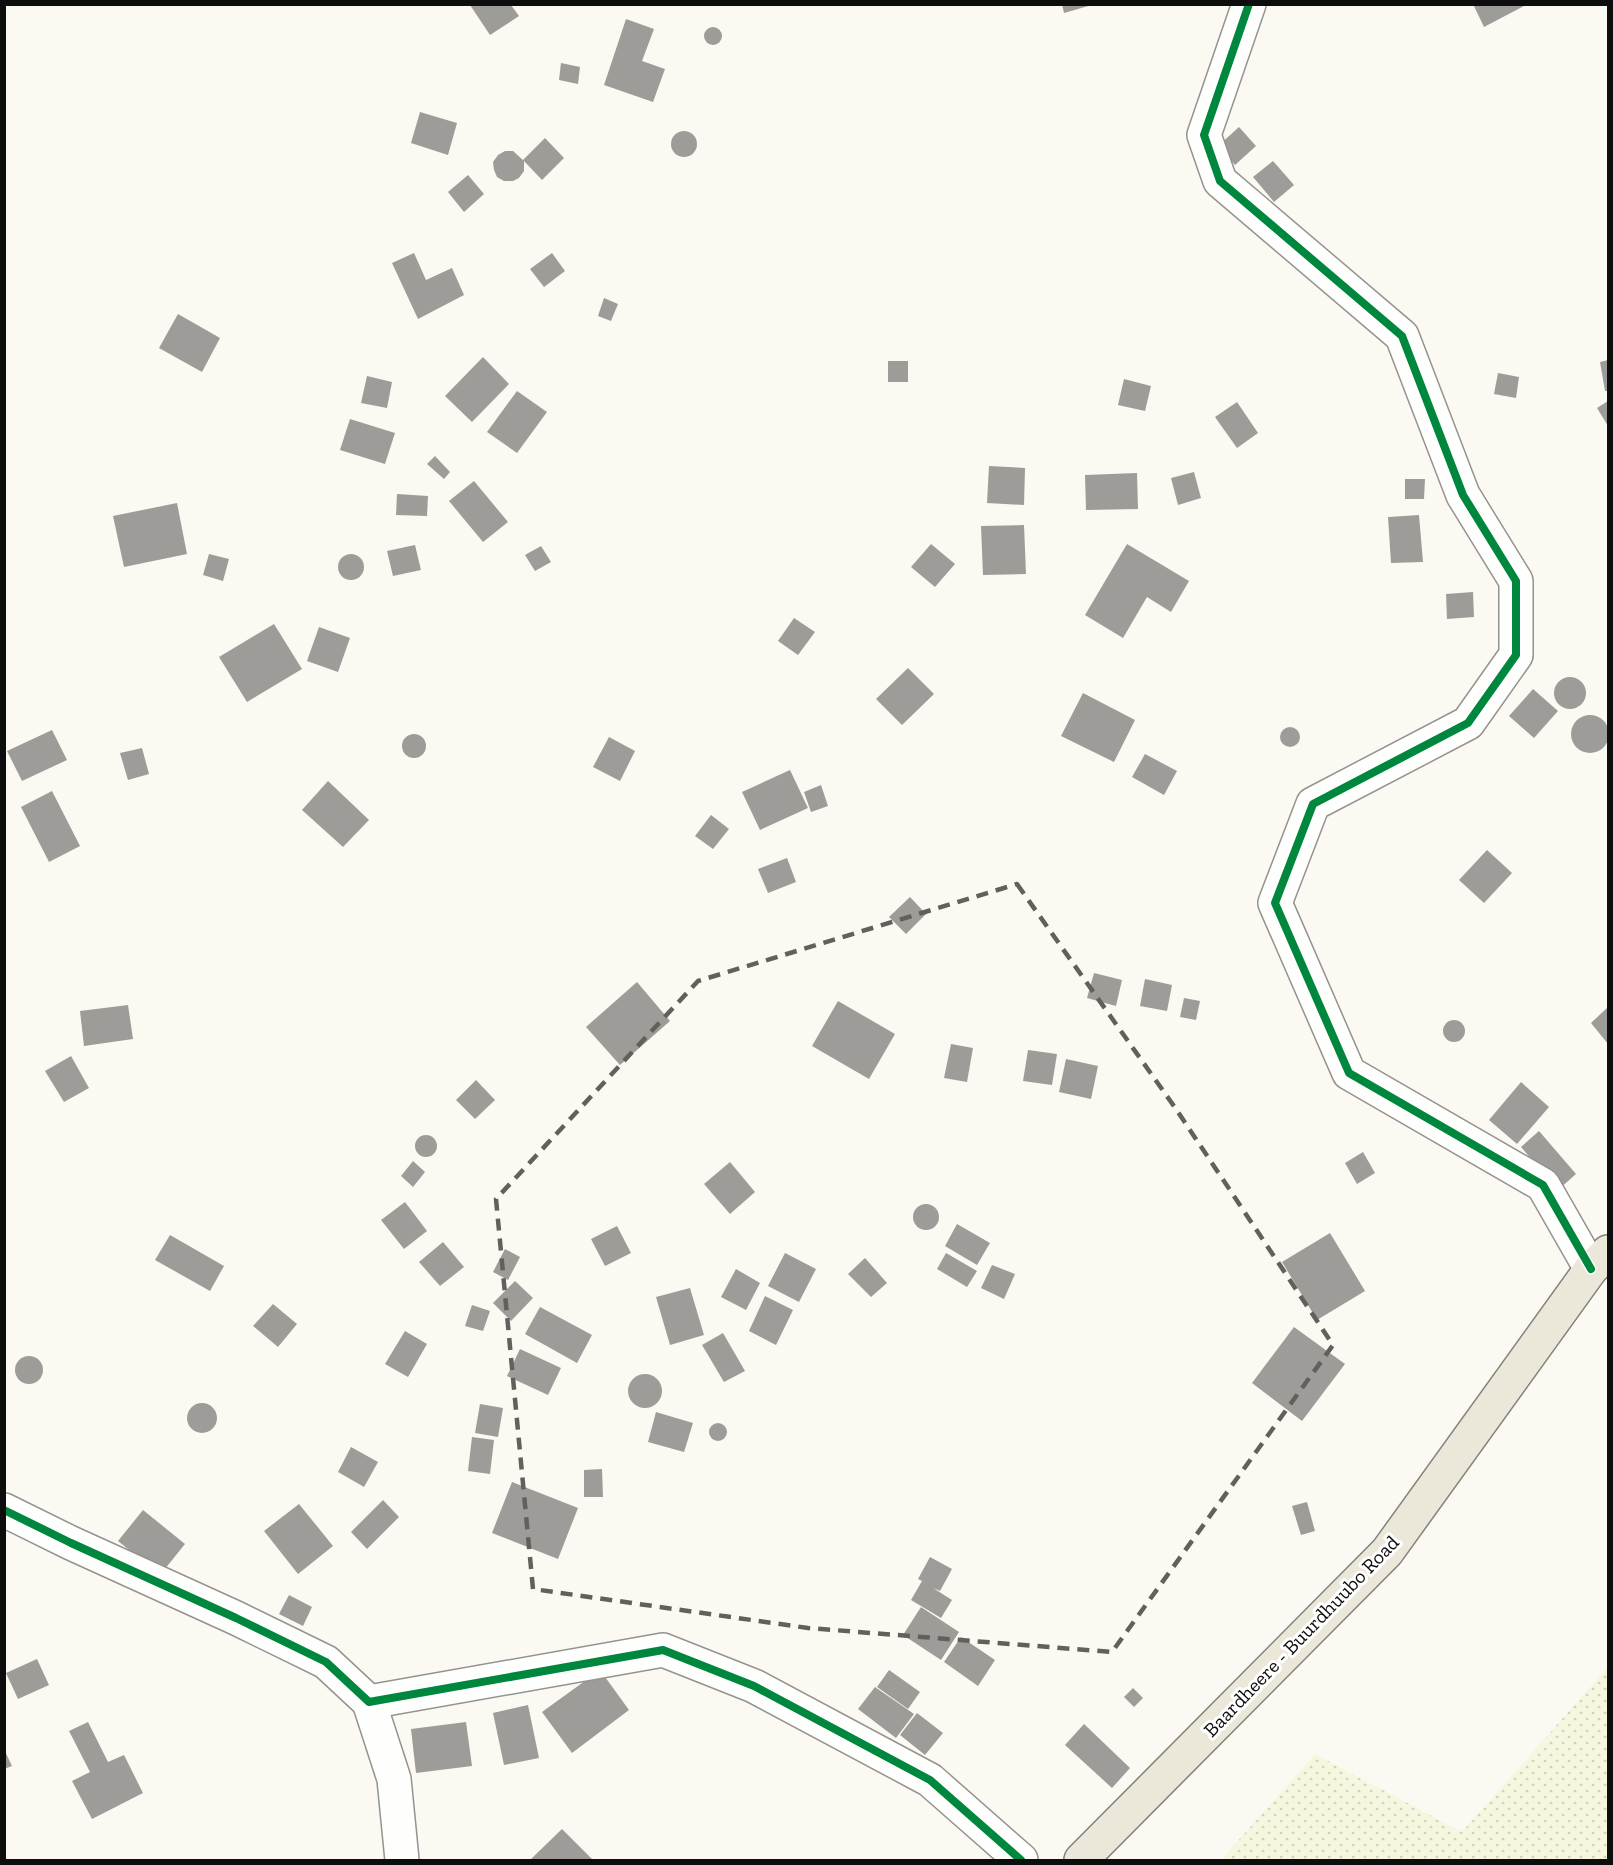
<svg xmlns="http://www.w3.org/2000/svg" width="1613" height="1865" font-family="'Zilla Slab',serif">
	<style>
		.farmland { fill: url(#farmland-dots) }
		.building { fill: #9e9c98 }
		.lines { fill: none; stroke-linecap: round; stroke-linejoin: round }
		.minor-casing { stroke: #949390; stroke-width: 36 }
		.major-casing { stroke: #81817d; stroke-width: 36 }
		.minor { stroke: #fefefd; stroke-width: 33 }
		.major { stroke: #ebe8d9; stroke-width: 33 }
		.cycleway-casing { stroke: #fff; stroke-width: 11 }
		.cycleway { stroke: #00873e; stroke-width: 8 }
		.marked { fill: none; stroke: #60605d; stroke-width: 4.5; stroke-dasharray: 12 8; stroke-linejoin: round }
		.labels { text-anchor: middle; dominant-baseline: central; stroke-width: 6; stroke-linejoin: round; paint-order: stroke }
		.street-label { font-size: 20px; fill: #0d0d0d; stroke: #fff }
	</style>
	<defs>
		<pattern id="farmland-dots" width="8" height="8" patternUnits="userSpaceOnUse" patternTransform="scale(1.5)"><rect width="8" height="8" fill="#f7f6df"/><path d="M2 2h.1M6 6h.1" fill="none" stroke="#d3d2be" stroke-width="1.8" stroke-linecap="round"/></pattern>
	</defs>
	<rect width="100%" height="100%" fill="#fbf9f2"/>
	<!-- farmland -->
	<path class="farmland" d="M1608 1667V1860H1221L1315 1754 1462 1832Z"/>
	<!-- building -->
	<g class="building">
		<path d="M1062 4H1092V5L1064 13Z"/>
		<path d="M1473 4H1523L1524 6 1484 27Z"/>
		<path d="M470 5H511L519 16 490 35Z"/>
		<path d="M626 19 654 29 642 61 665 69 653 102 604 85Z"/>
		<circle cx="713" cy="36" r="9"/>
		<path d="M561 63 580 67 578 84 559 80Z"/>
		<path d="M420 112 457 123 448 155 411 143Z"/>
		<path d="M1239 127 1256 146 1235 165 1218 146Z"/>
		<circle cx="684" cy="144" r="13"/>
		<path d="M545 138 564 158 542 180 524 161V171L519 178 513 181H504L497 177 494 170 493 162 498 155 505 151H513L523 160Z"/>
		<path d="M1273 161 1294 185 1274 202 1253 177Z"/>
		<path d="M468 175 484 194 464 212 448 192Z"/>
		<path d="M414 253 426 280 452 268 464 295 418 319 392 263Z"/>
		<path d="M552 253 565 271 544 287 530 269Z"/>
		<path d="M604 298 618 304 611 321 598 316Z"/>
		<path d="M178 314 220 338 202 372 159 348Z"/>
		<path d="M483 357 509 384 472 422 445 396Z"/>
		<path d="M1608 360V391H1605L1600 362Z"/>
		<rect x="888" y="361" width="20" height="21"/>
		<path d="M1498 373 1519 377 1516 398 1494 394Z"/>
		<path d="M367 376 392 382 387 408 361 403Z"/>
		<path d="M1124 379 1151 386 1145 411 1118 405Z"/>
		<path d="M517 391 547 412 517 453 487 432Z"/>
		<path d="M1608 401V426L1597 408Z"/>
		<path d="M1237 402 1258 433 1237 448 1215 417Z"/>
		<path d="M350 419 395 433 385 464 340 450Z"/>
		<path d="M435 456 450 472 444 479 427 464Z"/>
		<path d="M989 466 1025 468 1024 505 987 503Z"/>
		<path d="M1194 472 1201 498 1178 505 1171 478Z"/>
		<path d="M1137 473 1138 509 1086 510 1085 475Z"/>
		<path d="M1405 479H1425L1424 499H1405Z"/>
		<path d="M474 481 508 522 483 542 449 501Z"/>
		<path d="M397 494 428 496 427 516 396 515Z"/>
		<path d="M177 503 187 554 124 567 113 516Z"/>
		<path d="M1419 515 1423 562 1391 563 1388 517Z"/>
		<path d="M1024 525 1026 574 983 575 981 526Z"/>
		<path d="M931 544 955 564 935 587 911 567Z"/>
		<path d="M1127 544 1189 581 1171 612 1147 597 1123 638 1085 615Z"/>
		<path d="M415 545 421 570 393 576 387 551Z"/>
		<path d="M541 546 551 562 535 571 525 555Z"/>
		<path d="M209 554 229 559 223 581 203 575Z"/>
		<circle cx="351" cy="567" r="13"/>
		<path d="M1473 592 1474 617 1447 619 1446 594Z"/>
		<path d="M794 618 815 632 798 655 778 641Z"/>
		<path d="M274 624 302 669 247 702 219 657Z"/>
		<path d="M319 627 350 638 338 672 307 661Z"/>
		<path d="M908 668 934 694 902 725 876 699Z"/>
		<circle cx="1570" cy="693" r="16"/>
		<path d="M1533 689 1558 711 1534 738 1509 716Z"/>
		<path d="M1083 693 1135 720 1114 762 1061 736Z"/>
		<circle cx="1590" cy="734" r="19"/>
		<circle cx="1290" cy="737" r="10"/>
		<path d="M52 730 67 760 22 781 7 751Z"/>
		<circle cx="414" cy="746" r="12"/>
		<path d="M609 737 635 751 620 781 593 767Z"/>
		<path d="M142 748 149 774 128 780 120 753Z"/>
		<path d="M1145 754 1177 771 1164 795 1132 777Z"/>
		<path d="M790 770 808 808 760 830 742 792Z"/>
		<path d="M328 781 369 820 343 847 302 810Z"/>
		<path d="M821 785 828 806 811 812 804 792Z"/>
		<path d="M52 791 80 846 49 862 21 807Z"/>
		<path d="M711 815 729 829 713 849 695 836Z"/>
		<path d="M1487 850 1512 873 1484 903 1459 880Z"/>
		<path d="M787 858 796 882 768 893 758 869Z"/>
		<path d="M910 897 926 914 906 934 889 917Z"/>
		<path d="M1094 973 1122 980 1116 1006 1087 998Z"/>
		<path d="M1145 979 1172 985 1167 1011 1140 1006Z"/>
		<path d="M637 982 670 1021 620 1065 586 1027Z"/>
		<path d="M1184 998 1200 1001 1196 1020 1180 1017Z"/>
		<path d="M838 1001 895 1034 869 1079 812 1046Z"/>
		<path d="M128 1005 133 1039 84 1046 80 1011Z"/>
		<path d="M1608 1007V1044L1591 1023Z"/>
		<circle cx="1454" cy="1031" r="11"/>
		<path d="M951 1044 973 1048 967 1082 944 1078Z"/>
		<path d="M1028 1050 1057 1054 1052 1085 1023 1081Z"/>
		<path d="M71 1056 89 1088 64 1102 45 1071Z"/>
		<path d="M1066 1059 1098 1066 1091 1099 1059 1092Z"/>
		<path d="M476 1080 495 1100 475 1119 456 1100Z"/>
		<path d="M1521 1082 1549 1107 1517 1144 1489 1120Z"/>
		<path d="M1539 1131 1576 1174 1558 1190 1521 1147Z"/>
		<circle cx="426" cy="1146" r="11"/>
		<path d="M1363 1152 1375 1173 1357 1184 1345 1163Z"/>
		<path d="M413 1161 425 1172 413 1187 401 1176Z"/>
		<path d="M730 1162 755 1192 730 1214 704 1184Z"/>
		<path d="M405 1202 427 1231 404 1249 381 1220Z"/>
		<circle cx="926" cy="1217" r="13"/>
		<path d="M957 1224 990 1243 977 1265 945 1246Z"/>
		<path d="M617 1226 631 1253 605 1266 591 1239Z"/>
		<path d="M1330 1233 1365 1291 1317 1320 1282 1262Z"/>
		<path d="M170 1235 224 1266 210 1291 155 1260Z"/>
		<path d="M443 1242 464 1267 440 1286 419 1262Z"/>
		<path d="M505 1249 520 1257 508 1280 493 1272Z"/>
		<path d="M785 1253 816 1269 799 1302 768 1286Z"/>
		<path d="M946 1253 977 1271 967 1287 937 1269Z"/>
		<path d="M865 1258 887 1283 871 1297 848 1274Z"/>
		<path d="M992 1265 1015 1274 1004 1299 981 1288Z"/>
		<path d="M736 1269 760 1283 746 1310 721 1297Z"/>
		<path d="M515 1281 533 1298 511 1321 493 1303Z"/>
		<path d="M690 1288 704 1335 670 1345 656 1297Z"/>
		<path d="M765 1296 793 1310 776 1345 749 1331Z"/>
		<path d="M273 1304 297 1324 278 1347 253 1326Z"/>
		<path d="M472 1305 490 1311 483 1331 465 1326Z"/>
		<path d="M540 1307 592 1335 577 1363 525 1334Z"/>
		<path d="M1294 1327 1345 1364 1302 1421 1252 1383Z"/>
		<path d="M405 1331 427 1344 408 1377 385 1364Z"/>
		<path d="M723 1333 745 1371 724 1382 702 1345Z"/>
		<path d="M520 1349 561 1368 548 1395 507 1376Z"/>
		<circle cx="29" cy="1370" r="14"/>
		<circle cx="645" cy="1391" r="17"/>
		<circle cx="202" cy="1418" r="15"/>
		<path d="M480 1404 503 1408 498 1437 475 1433Z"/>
		<path d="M656 1412 693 1423 684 1452 648 1442Z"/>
		<circle cx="718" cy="1432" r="9"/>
		<path d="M472 1437 494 1440 490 1474 468 1471Z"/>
		<path d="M351 1447 378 1462 364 1487 338 1472Z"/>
		<path d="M602 1469 603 1497H584V1470Z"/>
		<path d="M512 1482 578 1508 558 1559 492 1533Z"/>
		<path d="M383 1500 399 1517 367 1549 351 1532Z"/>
		<path d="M1307 1502 1315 1531 1301 1535 1292 1506Z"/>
		<path d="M299 1504 333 1546 298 1574 264 1531Z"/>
		<path d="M143 1510 185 1544 160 1575 118 1541Z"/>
		<path d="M930 1557 952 1569 940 1591 933 1588 952 1600 941 1618 911 1600 922 1581 918 1579Z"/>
		<path d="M289 1595 312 1607 303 1626 279 1614Z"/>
		<path d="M921 1607 959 1632 941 1660 903 1635Z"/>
		<path d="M961 1637 995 1660 978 1686 944 1662Z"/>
		<path d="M37 1659 49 1685 18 1699 6 1673Z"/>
		<path d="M600 1670 629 1710 572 1753 542 1712Z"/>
		<path d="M889 1670 920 1692 908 1709 877 1687Z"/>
		<path d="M875 1687 914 1714 896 1738 858 1709Z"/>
		<path d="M1133 1688 1143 1698 1134 1707 1124 1697Z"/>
		<path d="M528 1705 539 1758 504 1765 493 1713Z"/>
		<path d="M917 1713 943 1733 925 1755 900 1735Z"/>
		<path d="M88 1722 108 1762 124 1755 143 1793 92 1819 72 1781 90 1772 69 1731Z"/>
		<path d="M466 1722 472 1766 416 1773 411 1729Z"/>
		<path d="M1084 1724 1130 1768 1112 1788 1065 1745Z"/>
		<path d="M4 1749 12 1766 4 1769Z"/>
		<path d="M562 1829 593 1860H530Z"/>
	</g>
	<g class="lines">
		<!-- minor casing -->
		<g class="minor-casing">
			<g id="minor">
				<path d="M1249 4 1204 135 1220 181 1402 336 1463 495 1516 581V655L1468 723 1313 804 1275 903 1349 1073 1543 1185 1591 1269"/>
				<path d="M4 1510 71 1543 236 1618 326 1662 369 1702 663 1650 754 1686 930 1780 1021 1860"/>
				<path d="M369 1702 394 1779 402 1860"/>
			</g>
		</g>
		<!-- major casing -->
		<g class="major-casing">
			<path id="major" d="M1081 1860 1387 1552 1591 1269 1608 1252"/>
		</g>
		<!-- minor -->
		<use href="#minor" class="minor"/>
		<!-- major -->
		<use href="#major" class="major"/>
		<!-- cycleway casing -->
		<g class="cycleway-casing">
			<g id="cycleway">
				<path d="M1249 4 1204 135 1220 181 1402 336 1463 495 1516 581V655L1468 723 1313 804 1275 903 1349 1073 1543 1185 1591 1269"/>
				<path d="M4 1510 71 1543 236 1618 326 1662 369 1702 663 1650 754 1686 930 1780 1021 1860"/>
			</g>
		</g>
		<!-- cycleway -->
		<use href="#cycleway" class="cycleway"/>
	</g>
	<!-- marked area -->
	<path class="marked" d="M1017 884 1176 1109 1333 1345 1112 1652 808 1628 533 1589 496 1199 698 981Z"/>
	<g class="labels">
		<!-- street labels -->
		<g class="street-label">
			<text transform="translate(1301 1636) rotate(-46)">Baardheere - Buurdhuubo Road</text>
		</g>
	</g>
	<!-- border -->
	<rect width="1613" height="1865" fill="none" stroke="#0d0d0d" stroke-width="12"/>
</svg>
